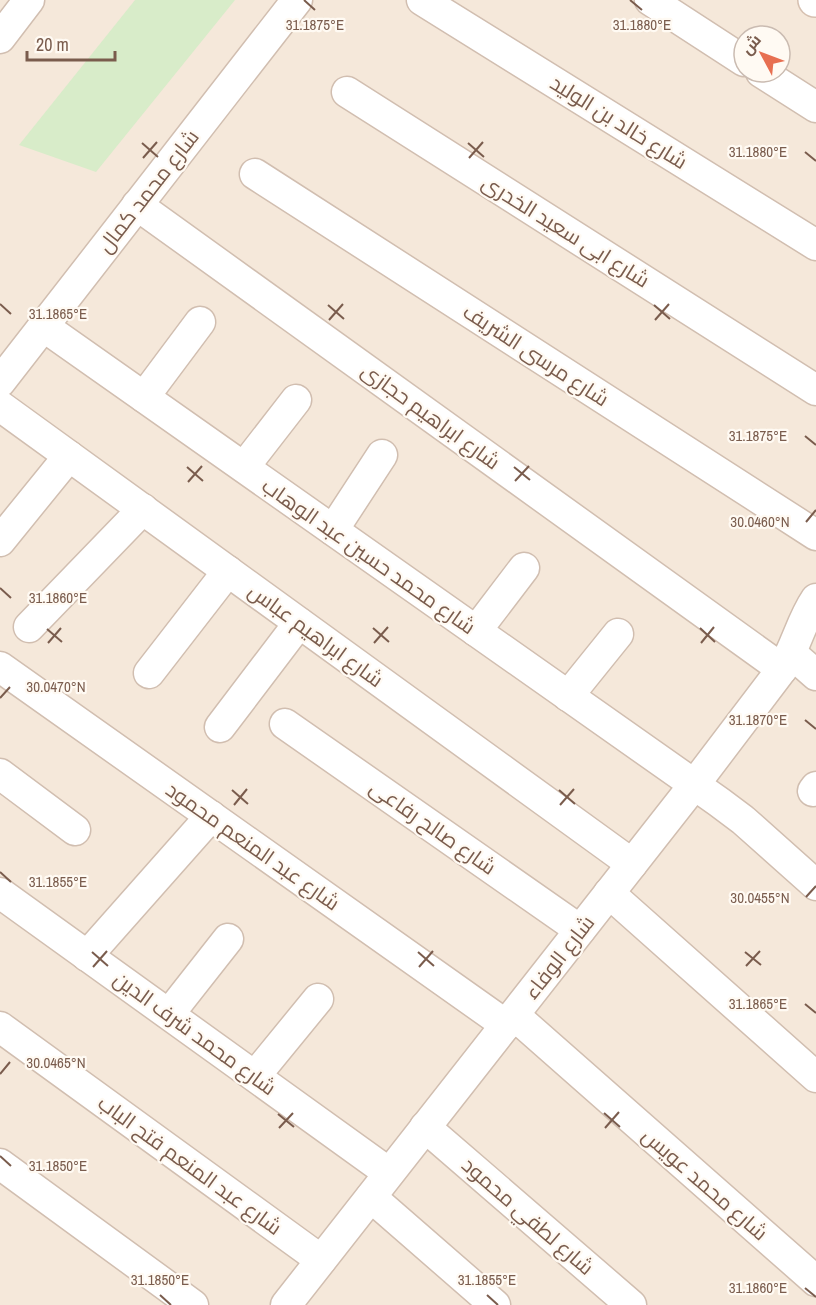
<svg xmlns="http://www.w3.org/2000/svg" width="816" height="1305" font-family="'Archivo Narrow',Cairo,sans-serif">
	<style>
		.residential { fill: #f5e8da; fill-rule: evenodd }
		.green { fill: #d8ecc9 }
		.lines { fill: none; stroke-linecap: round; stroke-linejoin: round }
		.street-casing { stroke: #d1beb0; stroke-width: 33 }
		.secondary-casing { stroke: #d6c0b0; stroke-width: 36 }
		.street { stroke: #fff; stroke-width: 30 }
		.secondary { stroke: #fff; stroke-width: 33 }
		.ticks { fill: none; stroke: #7a5c4d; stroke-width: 2 }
		.labels { text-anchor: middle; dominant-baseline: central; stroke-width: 4.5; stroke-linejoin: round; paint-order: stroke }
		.street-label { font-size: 21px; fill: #7a5c4d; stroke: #fffaf3 }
		.ticks-label { font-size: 15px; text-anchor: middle; fill: #7a5c4d; stroke: #fffaf3; stroke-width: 4.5; stroke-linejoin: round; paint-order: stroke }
	</style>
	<rect width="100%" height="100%" fill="#fdf6ec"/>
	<!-- residential -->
	<path class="residential" d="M0 0H816V1305H0ZM744 36H780V72H744Z"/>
	<!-- green -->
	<path class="green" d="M135 0H235L96 172 19 145Z"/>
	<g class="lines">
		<!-- street casing -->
		<g class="street-casing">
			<g id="street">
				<path d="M422 0 816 245"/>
				<path d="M650 0 744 61"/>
				<path d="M0 38 29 0"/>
				<path d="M761 72 816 107"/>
				<path d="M347 92 816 390"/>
				<path d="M255 174 816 535"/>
				<path d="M137 205 782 669"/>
				<path d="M43 326 719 802 743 820 816 885"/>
				<path d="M0 382 297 0"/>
				<path d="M144 397 200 322"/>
				<path d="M0 406 632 864"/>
				<path d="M244 467 296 400"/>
				<path d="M333 530 382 455"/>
				<path d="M0 541 69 456"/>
				<path d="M29 627 143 509"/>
				<path d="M476 631 524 568"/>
				<path d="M792 654 816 675"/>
				<path d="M0 667 506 1025"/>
				<path d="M149 673 228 571"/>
				<path d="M568 696 618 634"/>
				<path d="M285 724 580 930"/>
				<path d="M220 727 299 623"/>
				<path d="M0 774 75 830"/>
				<path d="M813 791 816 787"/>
				<path d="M0 893 389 1173"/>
				<path d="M609 893 816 1077"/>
				<path d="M87 956 211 816"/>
				<path d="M169 1014 228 939"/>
				<path d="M514 1015 816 1281"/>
				<path d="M0 1027 321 1260"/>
				<path d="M255 1076 318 999"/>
				<path d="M425 1127 631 1305"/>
				<path d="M0 1164 193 1305"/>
				<path d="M371 1197 495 1305"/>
				<path d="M286 1305 694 785 782 669C796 647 801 621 816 599"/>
			</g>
		</g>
		<!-- secondary casing -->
		<g class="secondary-casing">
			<path id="secondary" d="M815 0H816"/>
		</g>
		<!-- street -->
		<use href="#street" class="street"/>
		<!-- secondary -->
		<use href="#secondary" class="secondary"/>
	</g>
	<!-- ticks -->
	<path class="ticks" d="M304 0 315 10M630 0 642 10M142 143 158 157M468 143 484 157M805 152 816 161M143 158 157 142M469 158 483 142M0 304 11 314M328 305 344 319M654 305 670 319M329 320 343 304M655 320 669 304M805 436 816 445M187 467 203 481M514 467 530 480M515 481 529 466M188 482 202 466M806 522 816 510M0 588 11 598M373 628 389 642M700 628 715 642M47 629 62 642M48 643 61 628M374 643 388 627M701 643 714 627M0 698 10 687M805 720 816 729M232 790 248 804M559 790 575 804M234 805 247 789M560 805 574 789M0 872 11 882M806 897 816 886M92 952 108 966M418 952 434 966M745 952 761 965M746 966 760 951M93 967 107 951M419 967 433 951M805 1004 816 1013M0 1074 10 1062M604 1113 620 1127M278 1114 294 1127M279 1128 293 1113M605 1128 619 1112M0 1156 11 1166M805 1288 816 1297M160 1295 171 1305M487 1295 498 1305"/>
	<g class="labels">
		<!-- street labels -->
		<g class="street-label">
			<text transform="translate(619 122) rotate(32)">شارع خالد بن الوليد</text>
			<text transform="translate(148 191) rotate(-52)">شارع محمد كمال</text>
			<text transform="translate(566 231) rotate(32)">شارع ابى سعيد الخدرى</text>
			<text transform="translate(536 355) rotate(33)">شارع مرسى الشريف</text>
			<text transform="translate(431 416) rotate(36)">شارع ابراهيم حجازى</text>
			<text transform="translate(369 556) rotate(35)">شارع محمد حسين عبد الوهاب</text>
			<text transform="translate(316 635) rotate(36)">شارع ابراهيم عباس</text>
			<text transform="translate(433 827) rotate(35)">شارع صالح رفاعى</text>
			<text transform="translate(253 846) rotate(35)">شارع عبد المنعم محمود</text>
			<text transform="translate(559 957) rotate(-52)">شارع الوفاء</text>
			<text transform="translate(195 1033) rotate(36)">شارع محمد شرف الدين</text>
			<text transform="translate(190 1165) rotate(36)">شارع عبد المنعم فتح الباب</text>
			<text transform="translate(705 1184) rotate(41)">شارع محمد عويس</text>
			<text transform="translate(528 1216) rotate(41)">شارع لطفي محمود</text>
		</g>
	</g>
	<g class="ticks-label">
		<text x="642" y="30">31.1880°E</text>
		<text x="315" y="30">31.1875°E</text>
		<text x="758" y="157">31.1880°E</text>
		<text x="58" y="319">31.1865°E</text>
		<text x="758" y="441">31.1875°E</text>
		<text x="760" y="527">30.0460°N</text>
		<text x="58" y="603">31.1860°E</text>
		<text x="56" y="692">30.0470°N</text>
		<text x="758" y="725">31.1870°E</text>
		<text x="58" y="887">31.1855°E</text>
		<text x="760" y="903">30.0455°N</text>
		<text x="758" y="1009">31.1865°E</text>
		<text x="56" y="1068">30.0465°N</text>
		<text x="58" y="1171">31.1850°E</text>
		<text x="160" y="1285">31.1850°E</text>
		<text x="487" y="1285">31.1855°E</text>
		<text x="758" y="1293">31.1860°E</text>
	</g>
	<!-- north arrow -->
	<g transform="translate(762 54) rotate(311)"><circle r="28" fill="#fffaf3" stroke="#cabbb1" stroke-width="1.5"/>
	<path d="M0-4.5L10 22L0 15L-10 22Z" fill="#e76f51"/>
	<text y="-9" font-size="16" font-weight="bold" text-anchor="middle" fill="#7a5c4d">ش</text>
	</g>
	<!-- scale -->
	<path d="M27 51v9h88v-9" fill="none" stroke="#7a5c4d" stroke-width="3"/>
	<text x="36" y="51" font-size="18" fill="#7a5c4d" stroke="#fffaf3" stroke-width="4.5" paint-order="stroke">20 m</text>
</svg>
